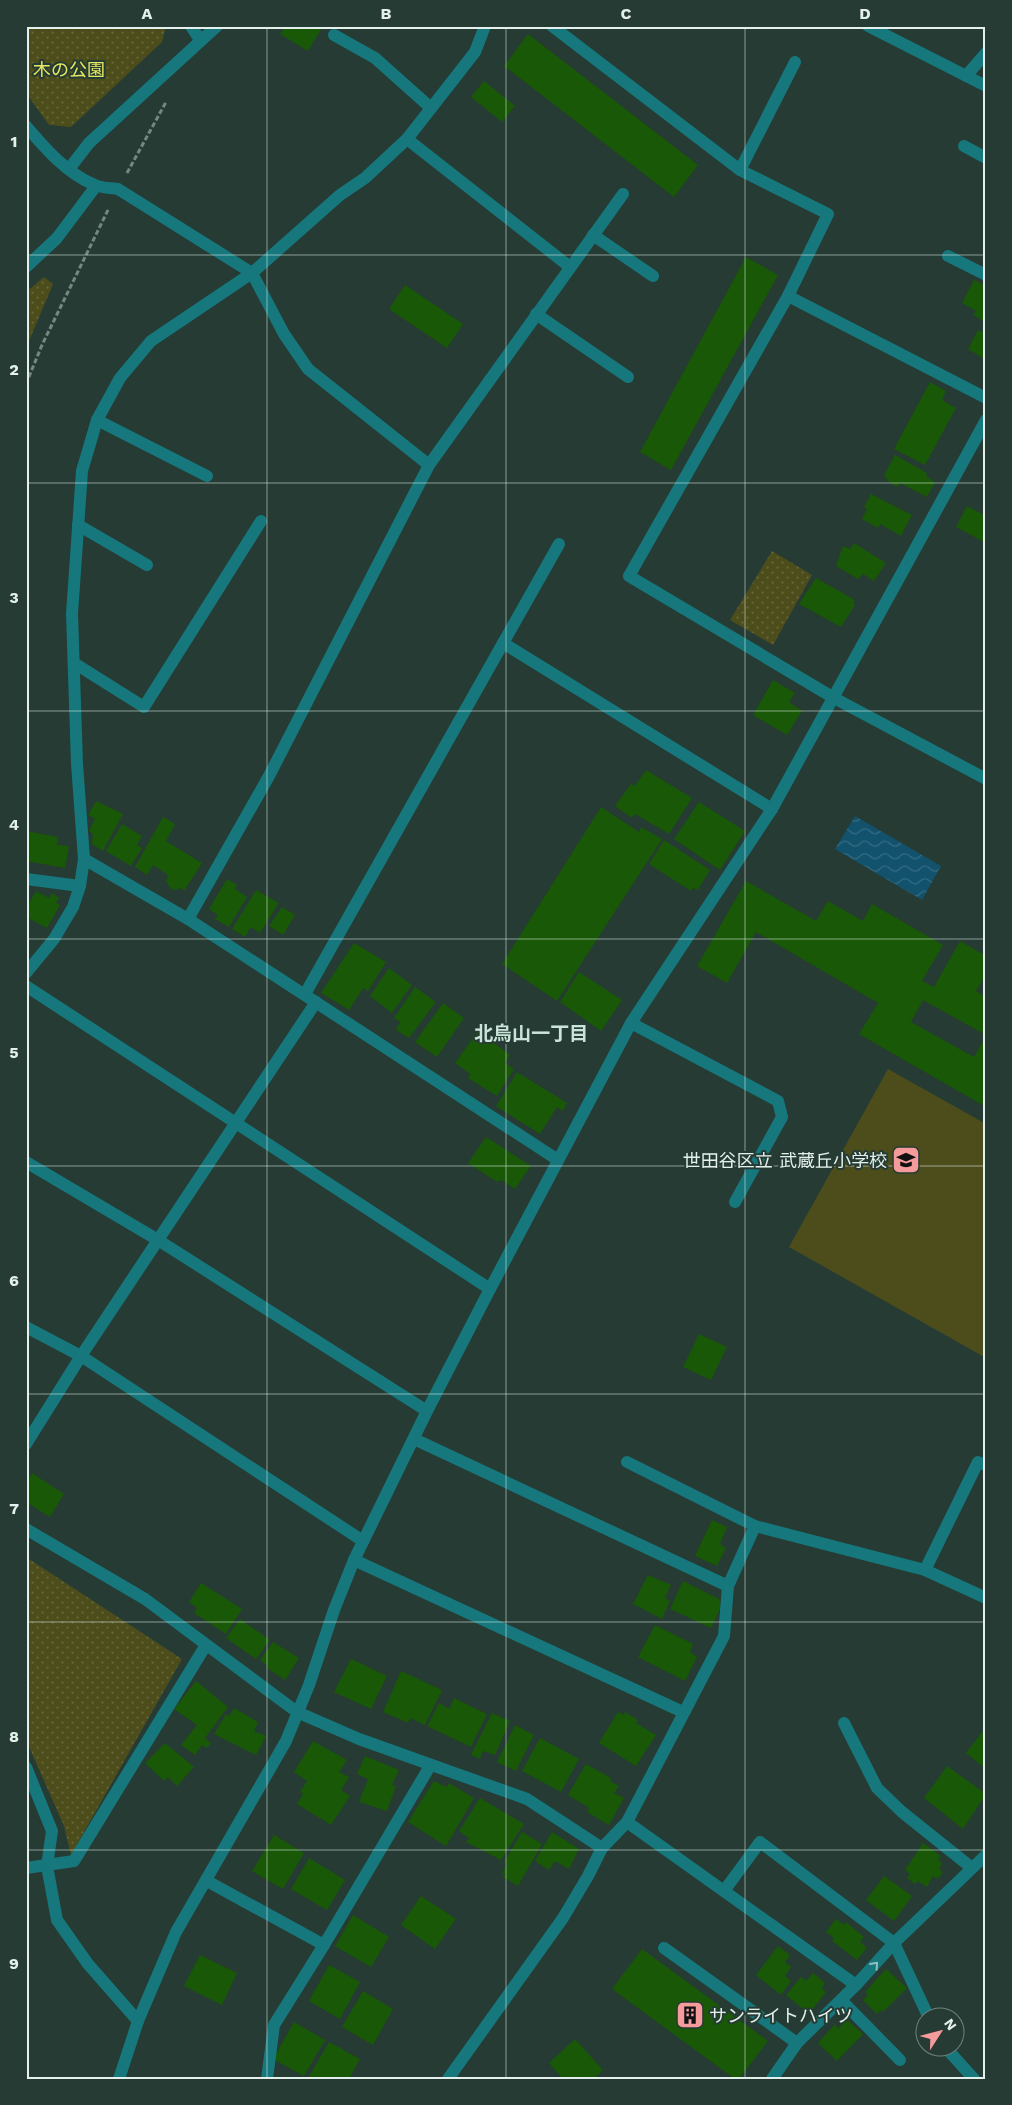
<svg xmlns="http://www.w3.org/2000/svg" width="1012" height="2105" font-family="'Work Sans','Noto Sans JP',sans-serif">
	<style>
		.grass { fill: #4c4d1b }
		.park { fill: url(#park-dots) }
		.water { fill: url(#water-waves) }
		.building { fill: #195806 }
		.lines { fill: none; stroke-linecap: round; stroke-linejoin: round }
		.path { stroke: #758780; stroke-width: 3; stroke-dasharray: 5 2.5; stroke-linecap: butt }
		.minor { stroke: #16777d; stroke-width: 12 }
		.oneway { stroke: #91c0bf }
		.grid { fill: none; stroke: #e3f0eb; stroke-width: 1; stroke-opacity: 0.55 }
		.labels { text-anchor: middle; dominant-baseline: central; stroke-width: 4; stroke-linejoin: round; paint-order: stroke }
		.park-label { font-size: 18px; fill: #e5e660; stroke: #253b33 }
		.poi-label { font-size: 18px; fill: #e3f0eb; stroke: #253b33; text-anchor: end }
		.neighbourhood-label { font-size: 19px; font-weight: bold; fill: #cae4da; stroke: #253b33 }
		.neatline { fill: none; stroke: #e3f0eb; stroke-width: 2 }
		.grid-label { font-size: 16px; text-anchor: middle; font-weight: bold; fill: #e3f0eb }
	</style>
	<defs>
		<pattern id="park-dots" width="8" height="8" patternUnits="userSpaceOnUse" patternTransform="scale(1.25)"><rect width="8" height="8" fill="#4c4d1b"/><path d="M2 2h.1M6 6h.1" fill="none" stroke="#66673c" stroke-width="1.8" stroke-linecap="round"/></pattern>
		<pattern id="water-waves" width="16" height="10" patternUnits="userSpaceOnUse" patternTransform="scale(1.25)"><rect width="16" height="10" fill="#12526d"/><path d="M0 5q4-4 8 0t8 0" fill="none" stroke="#346b82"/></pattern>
	</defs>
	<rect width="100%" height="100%" fill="#253b33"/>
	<!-- grass -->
	<path class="grass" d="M888 1069 986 1124V1358L789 1247Z"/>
	<!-- park -->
	<g class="park">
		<path d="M26 26H166L162 42 71 127 49 125 26 93Z"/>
		<path d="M44 277 53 284 26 348V292Z"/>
		<path d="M772 551 812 575 773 645 730 620Z"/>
		<path d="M26 1557 182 1659 71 1855 64 1826 26 1740Z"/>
	</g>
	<!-- water -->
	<path class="water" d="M855 816 941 866 922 900 835 849Z"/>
	<!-- building -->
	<g class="building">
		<path d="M285 26H323L308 51 280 34Z"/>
		<path d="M528 34 698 165 674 197 504 66Z"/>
		<path d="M484 81 515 106 502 122 471 97Z"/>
		<path d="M746 257 778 275 671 470 640 452Z"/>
		<path d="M974 280 986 286V322L973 315 976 311 962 303Z"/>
		<path d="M405 285 463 324 447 348 389 309Z"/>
		<path d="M978 330 986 334V360L968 349Z"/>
		<path d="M930 382 946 391 942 400 956 408 925 465 894 449Z"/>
		<path d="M895 455 927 473 926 476 935 482 927 497 900 483 897 487 888 481 884 475Z"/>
		<path d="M871 494 912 515 901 536 880 524 878 528 862 519 867 509 864 507Z"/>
		<path d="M967 506 986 516V543L956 527Z"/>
		<path d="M854 543 886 563 874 581 863 574 858 579 836 566 843 546 850 549Z"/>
		<path d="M816 578 855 600 853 604 855 605 841 627 799 604Z"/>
		<path d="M773 680 795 693 789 702 802 711 787 735 753 715Z"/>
		<path d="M646 770 692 798 669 834 635 814 632 818 615 806 631 784 635 786Z"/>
		<path d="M96 801 123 814 103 851 92 844 93 834 89 831 95 819 88 815Z"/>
		<path d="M699 802 745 831 720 870 674 839Z"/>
		<path d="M601 807 639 832 641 827 662 839 557 1001 502 964Z"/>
		<path d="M163 817 175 824 166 841 202 863 184 891 181 888 175 890 171 889 166 881 168 875 153 865 147 875 135 867Z"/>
		<path d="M122 824 142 836 137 845 142 848 131 866 106 851Z"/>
		<path d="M26 831 58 837 57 845 69 846 65 868 26 861Z"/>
		<path d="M664 840 710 870 698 890 693 888 691 891 649 864Z"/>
		<path d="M227 879 237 885 235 889 247 897 229 927 215 919 218 915 209 909Z"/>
		<path d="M746 881 816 921 828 901 863 921 872 904 943 945 922 981 934 987 960 941 986 956V974L976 991 986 997V1035L923 1000 911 1022 974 1057 986 1036V1107L859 1034 878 1003 756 932 727 983 697 966Z"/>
		<path d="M256 890 279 903 260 933 251 927 245 937 232 929Z"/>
		<path d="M36 891 49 898 52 893 59 898 56 903 60 905 47 928 26 917V908Z"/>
		<path d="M282 907 295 915 283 935 269 926Z"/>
		<path d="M354 943 386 962 368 991 363 988 349 1010 321 993Z"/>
		<path d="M389 968 412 985 392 1013 370 996Z"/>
		<path d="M579 972 622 1000 601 1031 560 1002Z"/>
		<path d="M415 987 436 1002 409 1038 396 1030 400 1022 394 1018Z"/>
		<path d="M443 1003 464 1018 437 1057 415 1042Z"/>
		<path d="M478 1031 510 1055 505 1063 514 1069 497 1096 468 1078 470 1074 455 1063Z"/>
		<path d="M517 1072 567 1103 563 1111 557 1107 540 1134 496 1106Z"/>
		<path d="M486 1137 531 1166 515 1189 501 1180 497 1182 468 1163Z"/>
		<path d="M699 1334 727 1347 711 1380 683 1367Z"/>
		<path d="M32 1473 64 1494 50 1517 26 1502V1479L28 1480Z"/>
		<path d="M712 1520 727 1527 720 1544 726 1548 717 1566 695 1556Z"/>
		<path d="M648 1575 671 1585 665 1598 670 1601 662 1619 633 1604Z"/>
		<path d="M683 1581 719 1599 721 1607 711 1628 670 1609Z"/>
		<path d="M201 1583 242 1609 226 1634 194 1613 197 1608 189 1602Z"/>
		<path d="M240 1619 270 1640 256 1659 226 1638Z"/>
		<path d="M655 1625 693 1644 690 1652 697 1657 685 1681 638 1657Z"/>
		<path d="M273 1642 299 1658 285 1680 267 1668 268 1666 260 1660Z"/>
		<path d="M351 1659 387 1676 371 1709 334 1692Z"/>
		<path d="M401 1671 442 1690 425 1725 410 1718 408 1723 383 1712Z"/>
		<path d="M196 1681 228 1707 205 1738 211 1743 207 1748 202 1745 195 1755 181 1745 197 1725 174 1709Z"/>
		<path d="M454 1698 487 1714 471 1747 427 1726 439 1703 449 1709Z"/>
		<path d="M234 1708 258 1722 254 1731 266 1736 256 1755 214 1734 226 1714 229 1716Z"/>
		<path d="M618 1712 624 1715 625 1712 638 1720 636 1723 656 1735 636 1766 599 1743Z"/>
		<path d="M492 1713 510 1721 495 1755 483 1751 480 1759 471 1755Z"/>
		<path d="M515 1725 534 1735 516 1771 497 1762Z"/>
		<path d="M986 1727V1769L966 1753Z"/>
		<path d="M540 1738 579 1759 561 1792 522 1771Z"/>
		<path d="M313 1741 347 1760 339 1772 349 1777 341 1790 350 1796 331 1825 297 1804 303 1794 300 1792 307 1781 294 1772Z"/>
		<path d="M165 1743 194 1767 177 1786 168 1777 164 1781 145 1763Z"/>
		<path d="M365 1756 399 1770 392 1785 396 1786 387 1811 359 1802 368 1779 357 1774Z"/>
		<path d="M586 1764 611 1778 610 1781 619 1786 614 1793 624 1798 609 1825 587 1812 589 1808 568 1795Z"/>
		<path d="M947 1766 986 1794 963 1829 924 1798Z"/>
		<path d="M434 1781 447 1787 449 1783 474 1798 446 1846 408 1822Z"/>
		<path d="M480 1798 524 1824 501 1860 466 1842 469 1838 459 1831Z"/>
		<path d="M522 1832 542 1844 518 1886 503 1877 505 1874 502 1873 507 1864 504 1862Z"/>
		<path d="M552 1832 579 1849 569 1869 555 1861 549 1870 535 1861Z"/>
		<path d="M274 1835 304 1853 283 1889 252 1871Z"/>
		<path d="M923 1843 941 1856 938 1860 942 1863 939 1869 943 1872 938 1879 933 1876 927 1887 918 1881 915 1884 907 1878 910 1874 905 1870Z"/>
		<path d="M309 1858 345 1880 327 1910 291 1889Z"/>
		<path d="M884 1876 912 1896 894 1921 866 1900Z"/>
		<path d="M421 1896 456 1919 435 1949 401 1925Z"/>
		<path d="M353 1915 389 1937 371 1967 335 1946Z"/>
		<path d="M836 1919 844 1925 846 1922 864 1937 860 1942 867 1948 857 1960 832 1941 834 1938 826 1932Z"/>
		<path d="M778 1946 790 1955 785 1962 791 1967 785 1976 791 1981 781 1995 756 1975Z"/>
		<path d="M642 1949 768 2041 739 2079H735L612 1989Z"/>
		<path d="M200 1955 237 1973 222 2005 184 1986Z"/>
		<path d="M329 1965 360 1982 340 2019 309 2001Z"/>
		<path d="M886 1969 907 1988 883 2012 881 2010 877 2014 863 2000 868 1995 865 1992Z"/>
		<path d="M813 1973 825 1983 822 1988 826 1992 809 2014 786 1995 801 1977 806 1981Z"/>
		<path d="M363 1991 393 2009 373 2045 342 2027Z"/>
		<path d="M846 2019 863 2034 837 2061 818 2043 835 2024 838 2029Z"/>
		<path d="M294 2022 325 2040 304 2076 273 2059Z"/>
		<path d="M575 2039 603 2070 594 2079H563L549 2063Z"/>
		<path d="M329 2042 360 2059 349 2079 308 2078Z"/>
	</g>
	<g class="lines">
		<!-- path -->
		<g class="path">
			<path d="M127 173 166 102"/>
			<path d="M26 384 42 345 109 208"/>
		</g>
		<!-- minor -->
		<g class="minor">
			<path d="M191 26 200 40"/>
			<path d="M552 26 740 170 828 214 788 296 629 576 834 698 986 779"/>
			<path d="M868 26 986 86"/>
			<path d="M334 35 375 58 431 108"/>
			<path d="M966 76 986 53"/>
			<path d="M26 126C45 148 67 174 95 185 101 188 111 188 118 189L252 273 284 334 308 369 429 465"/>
			<path d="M407 139 570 267"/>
			<path d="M964 146 986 158"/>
			<path d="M69 169 89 143 217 26"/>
			<path d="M740 170 795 62"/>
			<path d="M593 235 653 276"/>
			<path d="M948 256 986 275"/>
			<path d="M26 267 57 238 96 186"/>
			<path d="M788 296 986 398"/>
			<path d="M536 314 628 377"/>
			<path d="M97 420 207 476"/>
			<path d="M78 525 147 565"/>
			<path d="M503 643 772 809"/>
			<path d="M74 663 144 707 261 521"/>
			<path d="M84 859 188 919 558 1160"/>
			<path d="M26 879 80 886"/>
			<path d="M188 919 269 776 429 465 623 194"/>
			<path d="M26 973 54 939 73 907 80 886 84 859 77 764 72 614 82 471 97 420 120 378 151 341 252 273 340 195 365 178 407 139 475 52 485 26"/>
			<path d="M26 986 490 1289"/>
			<path d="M305 994 559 544"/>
			<path d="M631 1023 778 1101 782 1117 735 1202"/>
			<path d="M26 1162 158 1240 427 1411"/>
			<path d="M26 1327 81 1356 363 1541"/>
			<path d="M414 1439 728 1586"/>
			<path d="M26 1444 81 1356 316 1002"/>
			<path d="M627 1462 755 1526 925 1570 986 1598"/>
			<path d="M26 1529 145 1599 297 1712 359 1739 527 1799 602 1848"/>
			<path d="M354 1560 683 1712"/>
			<path d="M925 1570 978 1462 986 1465"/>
			<path d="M844 1723 877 1788 902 1812 972 1868"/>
			<path d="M26 1767 52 1831 47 1866 57 1920 88 1964 138 2021"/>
			<path d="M627 1822 856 1985"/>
			<path d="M26 1868 74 1861 206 1645"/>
			<path d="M207 1881 324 1945"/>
			<path d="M724 1891 760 1842 894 1943 929 2018"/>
			<path d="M664 1948 797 2043"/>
			<path d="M841 2000 900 2060"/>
			<path d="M946 2048 974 2079"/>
			<path d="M119 2079 138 2021 176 1932 286 1741 309 1685 334 1610 354 1560 427 1411 490 1289 631 1023 772 809 986 420"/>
			<path d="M267 2079 274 2025 324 1945 430 1766"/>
			<path d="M448 2079 563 1918 588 1876 602 1848 627 1822 724 1636 728 1586 755 1526"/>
			<path d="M772 2079 797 2043 856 1985 894 1943 986 1855"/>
		</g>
	</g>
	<!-- one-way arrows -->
	<defs><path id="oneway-chevron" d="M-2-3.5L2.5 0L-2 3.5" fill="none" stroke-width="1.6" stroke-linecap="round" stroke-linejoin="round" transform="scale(1.25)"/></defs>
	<use class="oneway" href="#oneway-chevron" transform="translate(875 1965) rotate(-48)"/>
	<!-- grid -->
	<path class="grid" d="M267 26V2079M506 26V2079M745 26V2079M26 255H986M26 483H986M26 711H986M26 939H986M26 1166H986M26 1394H986M26 1622H986M26 1850H986"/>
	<!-- icons -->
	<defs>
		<g id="school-square" transform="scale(1.4375)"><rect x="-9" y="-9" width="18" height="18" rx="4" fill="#f59b9c" stroke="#253b33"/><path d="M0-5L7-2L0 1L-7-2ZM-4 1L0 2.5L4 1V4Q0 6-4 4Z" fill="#111"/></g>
		<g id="building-square" transform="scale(1.4375)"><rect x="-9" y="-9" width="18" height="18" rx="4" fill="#f59b9c" stroke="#253b33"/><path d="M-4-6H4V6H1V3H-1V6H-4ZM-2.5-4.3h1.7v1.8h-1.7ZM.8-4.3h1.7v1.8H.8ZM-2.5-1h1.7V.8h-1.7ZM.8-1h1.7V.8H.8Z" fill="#111"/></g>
	</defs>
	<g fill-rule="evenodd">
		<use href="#school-square" x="906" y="1160"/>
		<use href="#building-square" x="690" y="2015"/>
	</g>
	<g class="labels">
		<!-- park labels -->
		<g class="park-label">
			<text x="69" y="69">木の公園</text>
		</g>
		<!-- poi labels -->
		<g class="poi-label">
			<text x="887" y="1160">世田谷区立 武蔵丘小学校</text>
			<text x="709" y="2015" text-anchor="start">サンライトハイツ</text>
		</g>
		<!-- neighbourhood labels -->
		<g class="neighbourhood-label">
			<text x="531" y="1033">北烏山一丁目</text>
		</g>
	</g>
	<!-- border -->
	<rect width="1012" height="2105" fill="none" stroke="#253b33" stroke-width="55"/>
	<!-- north arrow -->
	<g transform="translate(940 2032) rotate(54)"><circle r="24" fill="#253b33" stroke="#71837d"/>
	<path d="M0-4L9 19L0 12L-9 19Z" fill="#f59b9c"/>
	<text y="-8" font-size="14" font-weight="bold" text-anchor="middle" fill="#e3f0eb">N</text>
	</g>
	<rect x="28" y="28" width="956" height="2050" class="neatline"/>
	<g class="grid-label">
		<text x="147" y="19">A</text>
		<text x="386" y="19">B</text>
		<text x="626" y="19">C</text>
		<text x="865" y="19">D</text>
		<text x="14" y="147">1</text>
		<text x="14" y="375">2</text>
		<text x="14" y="603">3</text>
		<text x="14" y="830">4</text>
		<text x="14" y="1058">5</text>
		<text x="14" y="1286">6</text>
		<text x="14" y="1514">7</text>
		<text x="14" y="1742">8</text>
		<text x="14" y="1969">9</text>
	</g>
</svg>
